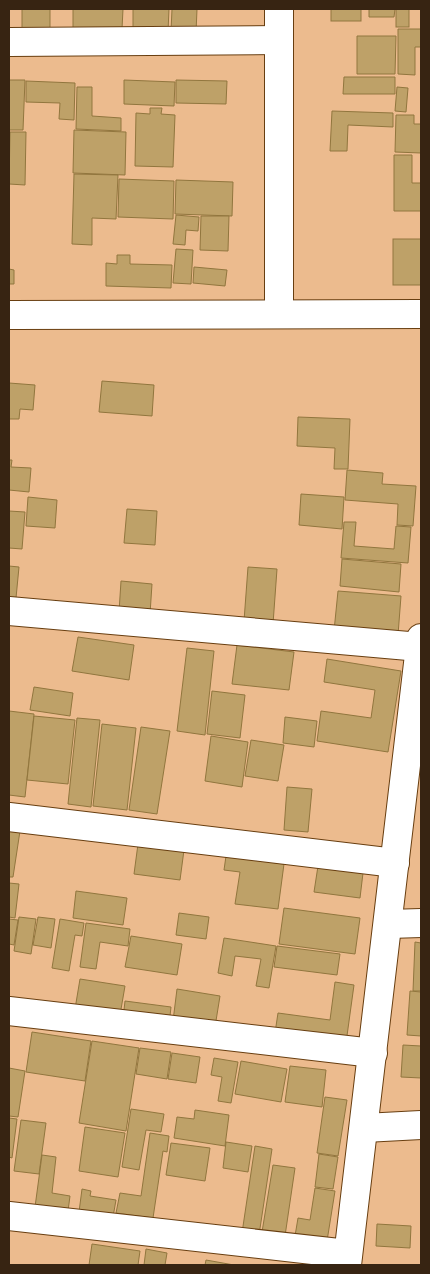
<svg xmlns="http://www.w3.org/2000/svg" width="430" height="1274" font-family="'Alegreya Sans',sans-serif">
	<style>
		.building { fill: #bea168; stroke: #91763e }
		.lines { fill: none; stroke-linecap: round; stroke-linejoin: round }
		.minor-casing { stroke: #683e10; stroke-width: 30 }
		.minor { stroke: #fff; stroke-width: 28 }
	</style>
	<rect width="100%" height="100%" fill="#ecbb8e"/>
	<!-- building -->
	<g class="building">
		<rect x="22" y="9" width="28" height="23"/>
		<path d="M73 9H123L122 29H73Z"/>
		<path d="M133 9H169L168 32H133Z"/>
		<path d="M172 9H197L196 33 171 32Z"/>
		<rect x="331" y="9" width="30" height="12"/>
		<path d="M369 9H395L394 17H369Z"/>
		<rect x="396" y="9" width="13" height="18"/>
		<path d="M398 29H421V47H415V75L398 74Z"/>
		<path d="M357 36H396L395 74H357Z"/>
		<path d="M344 77H395V94H343Z"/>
		<path d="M9 80H25L23 130H9Z"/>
		<path d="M124 80 175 82 174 106 124 104Z"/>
		<path d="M176 80 227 81 226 104 176 103Z"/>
		<path d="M26 81 75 83 74 120 59 119 60 103 26 102Z"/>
		<path d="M77 87H92V116L121 118V131L76 129Z"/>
		<path d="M397 87 408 88 406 112 395 111Z"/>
		<path d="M150 108H162L161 114 175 115 173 167 135 166 136 113 150 114Z"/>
		<path d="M332 111 393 113V127L348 125 347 151H330Z"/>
		<path d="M396 115H414V124H421V153L395 152Z"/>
		<path d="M74 130 126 132 125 175 73 173Z"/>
		<path d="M10 132H26L25 185 9 184Z"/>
		<path d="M394 155H412V183H421V211H394Z"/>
		<path d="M74 174 118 175 116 219 92 218V245L72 244Z"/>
		<path d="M119 179 174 181 173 219 118 217Z"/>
		<path d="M176 180 233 182 232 216 175 214Z"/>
		<path d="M176 215 199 217 198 231 186 230 185 245 173 244Z"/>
		<path d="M201 216H229L228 251 200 250Z"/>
		<rect x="393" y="239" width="28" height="46"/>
		<path d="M176 249 193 250 191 284 173 283Z"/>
		<path d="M117 255H130V264L172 265 171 288 106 286V263L117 264Z"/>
		<path d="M194 267 227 270 225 286 193 283Z"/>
		<path d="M9 269 14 270V284H9Z"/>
		<path d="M102 381 154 385 152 416 99 412Z"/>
		<path d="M9 383 35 385 33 410 20 409 19 419H9Z"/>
		<path d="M298 417 350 419 348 469H334L335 448 297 446Z"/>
		<path d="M9 460H12L11 467 31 468 29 492 9 490Z"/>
		<path d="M347 470 383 473 382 484 416 486 413 526 397 525 398 504 345 500Z"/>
		<path d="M301 494 344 497 342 529 299 525Z"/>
		<path d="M28 497 57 500 55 528 26 526Z"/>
		<path d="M127 509 157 511 155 545 124 543Z"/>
		<path d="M9 511 25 512 22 549 9 548Z"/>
		<path d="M344 522H356L354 546 394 549 396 526 411 527 408 563 341 558Z"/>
		<path d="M342 559 401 564 399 592 340 586Z"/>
		<path d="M9 566 19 567 16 598H9Z"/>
		<path d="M248 567 277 569 273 624 244 621Z"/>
		<path d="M121 581 152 584 150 614 119 612Z"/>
		<path d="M338 591 401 596 398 635 334 631Z"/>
		<path d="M78 637 134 645 129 680 72 671Z"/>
		<path d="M237 645 294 652 289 690 232 684Z"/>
		<path d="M187 648 214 651 205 735 177 731Z"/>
		<path d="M327 659 401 671 388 752 317 741 321 711 371 718 375 690 324 682Z"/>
		<path d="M34 687 73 693 70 716 30 710Z"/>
		<path d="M212 691 245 695 240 738 207 734Z"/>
		<path d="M9 711 34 714 25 797 9 795Z"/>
		<path d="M34 716 75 720 68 784 27 780Z"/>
		<path d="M285 717 317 721 314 747 283 743Z"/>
		<path d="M77 718 100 720 91 807 68 804Z"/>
		<path d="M102 724 136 728 127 810 93 806Z"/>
		<path d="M141 727 170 731 157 814 129 810Z"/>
		<path d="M211 736 248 742 242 787 205 781Z"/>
		<path d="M251 740 284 745 278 781 245 776Z"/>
		<path d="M287 787 312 789 308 832 284 830Z"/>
		<path d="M9 830 20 831 13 877H9Z"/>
		<path d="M138 844 184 850 180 880 134 874Z"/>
		<path d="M226 856 284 864 278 909 235 904 240 872 224 870Z"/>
		<path d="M318 866 363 873 360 898 314 892Z"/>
		<path d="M9 883 19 884 15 918 9 917Z"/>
		<path d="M76 891 127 898 123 925 73 918Z"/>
		<path d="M284 908 360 918 355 954 279 944Z"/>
		<path d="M179 913 209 917 206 939 176 935Z"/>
		<path d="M19 917 36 919 31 954 14 951Z"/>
		<path d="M38 917 55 919 51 948 33 945Z"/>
		<path d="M9 919 18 920 14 945 9 944Z"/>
		<path d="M60 919 84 923 82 936 75 935 69 971 52 968Z"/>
		<path d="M86 923 130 929 128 946 100 942 96 969 80 967Z"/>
		<path d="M131 936 182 944 177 975 125 967Z"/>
		<path d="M224 938 276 946 269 988 256 986 261 959 235 956 232 976 218 973Z"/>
		<path d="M415 942 421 943V991H413Z"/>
		<path d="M277 946 340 954 337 975 274 967Z"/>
		<path d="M80 979 125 986 120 1015 75 1009Z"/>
		<path d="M335 982 354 985 346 1043 275 1033 278 1013 330 1020Z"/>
		<path d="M177 989 220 996 215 1027 173 1021Z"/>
		<path d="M410 991 421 992V1036L407 1035Z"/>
		<path d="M125 1001 171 1007 169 1025 123 1019Z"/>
		<path d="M32 1032 91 1041 85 1081 26 1072Z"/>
		<path d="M92 1041 139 1048 126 1131 79 1123Z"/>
		<path d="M403 1045 421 1046V1078L401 1077Z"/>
		<path d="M140 1048 171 1052 167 1079 136 1074Z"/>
		<path d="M172 1053 200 1057 196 1083 168 1079Z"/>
		<path d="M214 1058 238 1062 231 1103 218 1101 222 1077 211 1075Z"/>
		<path d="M241 1061 287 1069 281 1102 235 1094Z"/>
		<path d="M290 1066 326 1070 322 1107 285 1102Z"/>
		<path d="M9 1068 25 1071 18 1117 9 1116Z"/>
		<path d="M325 1097 347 1100 338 1156 317 1153Z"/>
		<path d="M131 1109 164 1114 161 1132 146 1130 139 1170 122 1167Z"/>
		<path d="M195 1110 229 1115 225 1146 174 1138 177 1117 194 1119Z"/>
		<path d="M9 1118 17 1119 12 1158 9 1157Z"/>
		<path d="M21 1120 46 1123 39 1174 14 1171Z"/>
		<path d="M85 1127 125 1133 118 1177 79 1171Z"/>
		<path d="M150 1133 169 1136 167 1152 163 1151 153 1218 116 1213 120 1193 141 1196Z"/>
		<path d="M226 1142 252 1146 248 1172 223 1168Z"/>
		<path d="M171 1143 210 1148 205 1181 166 1175Z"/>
		<path d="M255 1146 272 1149 259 1235 242 1233Z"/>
		<path d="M319 1154 338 1157 333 1189 315 1187Z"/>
		<path d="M42 1155 56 1157 52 1193 70 1196 68 1211 35 1207Z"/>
		<path d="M273 1165 295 1168 285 1236 262 1232Z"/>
		<path d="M315 1188 335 1191 327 1241 295 1236 298 1218 310 1220Z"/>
		<path d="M82 1189 91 1191 90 1196 116 1200 113 1217 79 1212Z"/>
		<path d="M377 1224 411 1226 410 1248 376 1246Z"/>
		<path d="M92 1244 140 1251 138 1265H89Z"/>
		<path d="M146 1249 167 1253 165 1265H144Z"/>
		<path d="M206 1260 234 1265H205Z"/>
	</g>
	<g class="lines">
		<!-- minor casing -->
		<g class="minor-casing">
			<g id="minor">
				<path d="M279 9V314"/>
				<path d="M9 42 279 40"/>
				<path d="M9 315 421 314"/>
				<path d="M9 611 420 647"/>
				<path d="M9 817 395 863"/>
				<path d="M389 924 421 923"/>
				<path d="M9 1011 373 1053"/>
				<path d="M364 1128 421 1125"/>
				<path d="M9 1216 348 1254"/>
				<path d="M347 1265C373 1056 398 847 421 638"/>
			</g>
		</g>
		<!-- minor -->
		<use href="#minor" class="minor"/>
	</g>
	<!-- border -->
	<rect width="430" height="1274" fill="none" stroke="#372412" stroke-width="20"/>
</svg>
